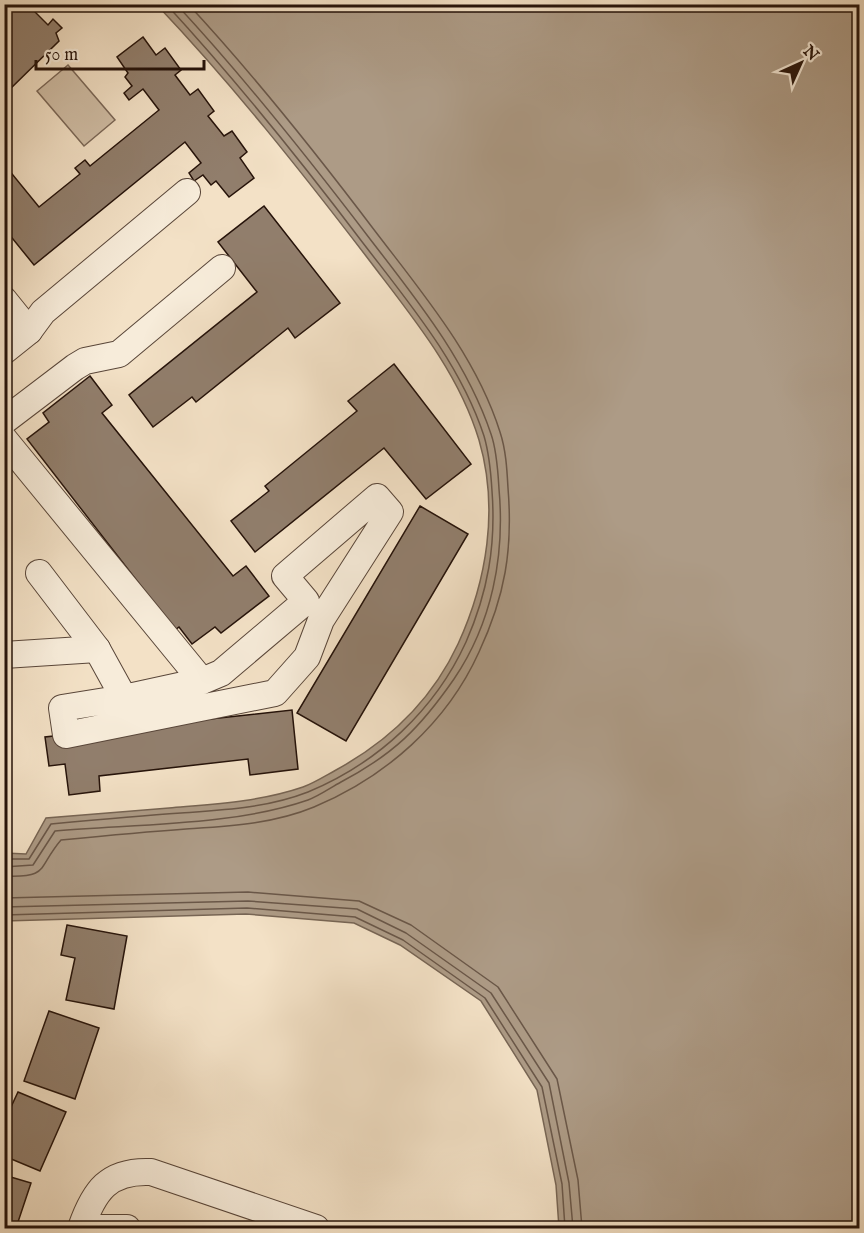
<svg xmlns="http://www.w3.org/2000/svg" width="864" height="1233" font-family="'IM FELL English',serif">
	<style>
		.green { fill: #d0bea6; stroke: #7b6858; stroke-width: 1.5 }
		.water { fill: #ad9b86; stroke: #776554; stroke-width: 1.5 }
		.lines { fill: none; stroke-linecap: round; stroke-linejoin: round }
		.shore { stroke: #6a5748; stroke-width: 1.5 }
		.building { fill: #917e6c; stroke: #26130a; stroke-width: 1.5 }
		.minor-casing { stroke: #594639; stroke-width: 28 }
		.minor { stroke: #f7ecda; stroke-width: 26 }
	</style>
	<rect width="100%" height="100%" fill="#f3e1c6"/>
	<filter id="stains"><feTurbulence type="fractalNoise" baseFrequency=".00333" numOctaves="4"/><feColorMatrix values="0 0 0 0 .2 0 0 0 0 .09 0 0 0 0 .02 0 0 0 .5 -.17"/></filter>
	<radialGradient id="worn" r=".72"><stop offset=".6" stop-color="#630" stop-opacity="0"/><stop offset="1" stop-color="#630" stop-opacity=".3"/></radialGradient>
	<!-- green -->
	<path class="green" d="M68 65 115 120 84 146 37 91Z"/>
	<!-- water -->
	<path class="water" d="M157 5H859V1228H559L556 1185 537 1090 481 1001 400 945 354 923 246 914 5 921V853L26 854 46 818C87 815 128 811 169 808 215 804 259 802 303 787 314 783 325 776 336 770 389 741 432 700 458 644 487 581 499 508 479 440 458 370 409 313 366 256 300 170 232 84 157 5Z"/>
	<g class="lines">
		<!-- shore -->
		<g class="shore">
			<path d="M4 859H29L51 824C94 820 137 816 181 813 224 810 267 808 308 792 378 763 435 710 466 642 488 592 496 545 492 491 491 474 489 453 484 436 460 363 409 303 363 243 301 161 236 80 166 4"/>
			<path d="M4 867 33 865 55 831C136 824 233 826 308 800 319 796 330 788 341 782 394 754 420 728 454 679 492 623 505 556 499 489 498 472 497 451 491 434 466 360 417 300 370 239 309 159 245 78 176 4"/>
			<path d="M4 876C50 878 37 868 61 840 102 836 144 832 186 829 230 826 273 824 314 807 386 777 447 723 479 652 505 596 513 550 508 488 507 470 506 450 500 432 476 356 423 294 375 231 316 153 255 76 188 4"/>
			<path d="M4 898 248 892 359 901 411 925 498 987 557 1079 578 1180 582 1228"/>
			<path d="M4 907 248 901 357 909 406 933 491 993 549 1083 569 1183 573 1228"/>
			<path d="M4 915 247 908 355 917 403 940 485 998 542 1087 562 1184 565 1228"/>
		</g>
	</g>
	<!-- building -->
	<g class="building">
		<path d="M32 4 30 7 48 25 53 19 62 28 56 33 59 41 8 91 4 88V5Z"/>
		<path d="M143 37 156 55 165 48 181 70 175 75 190 95 198 89 214 111 208 116 224 136 232 131 247 152 240 158 254 178 229 197 216 181 211 185 203 175 194 181 189 173 201 163 185 142 34 265 4 228V164L39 207 80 174 75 168 85 160 90 166 159 110 143 89 129 100 124 93 132 86 125 77 128 73 117 57Z"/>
		<path d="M264 206 340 303 295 338 288 328 196 402 192 397 153 427 129 395 257 292 218 242Z"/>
		<path d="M394 364 471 464 426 499 384 448 255 552 231 521 269 491 265 486 357 411 348 401Z"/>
		<path d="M90 376 112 405 102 413 233 576 246 566 269 596 221 633 215 627 192 644 179 627 175 630 27 439 49 422 43 413Z"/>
		<path d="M420 506 468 534 346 741 297 713Z"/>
		<path d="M292 710 298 769 250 775 248 759 99 776 100 791 69 795 65 764 49 766 45 737Z"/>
		<path d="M67 925 127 936 114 1009 66 1000 75 958 61 955Z"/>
		<path d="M49 1011 99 1028 75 1099 24 1081Z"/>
		<path d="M18 1092 66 1112 40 1171 4 1156V1122Z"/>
		<path d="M4 1175 31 1183 16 1228H4Z"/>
	</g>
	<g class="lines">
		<!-- minor casing -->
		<g class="minor-casing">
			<g id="minor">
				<path d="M4 300 29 331"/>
				<path d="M4 351 29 331 43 312 187 192"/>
				<path d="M4 421 75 367 85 361 119 354 222 268"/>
				<path d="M4 439 202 681"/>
				<path d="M377 497 390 512 321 620 307 657 275 693 66 735 62 708 124 698 202 681 221 673 306 601 285 576Z"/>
				<path d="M39 573 97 649 124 698"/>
				<path d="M4 655 97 649"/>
				<path d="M81 1228C94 1191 108 1170 151 1172L316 1228"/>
				<path d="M100 1228H127"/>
			</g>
		</g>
		<!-- minor -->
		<use href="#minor" class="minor"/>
	</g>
	<!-- margin -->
	<rect width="864" height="1233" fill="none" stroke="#f3e1c6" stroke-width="24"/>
	<rect x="6" y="6" width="852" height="1221" fill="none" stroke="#26130a" stroke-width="3"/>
	<rect x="12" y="12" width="840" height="1209" fill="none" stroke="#26130a" stroke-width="1.5"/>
	<!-- north arrow -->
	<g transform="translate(801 63) rotate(45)" stroke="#f7ecda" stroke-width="4.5" paint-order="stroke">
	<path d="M0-4.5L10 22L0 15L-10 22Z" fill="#26130a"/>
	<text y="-9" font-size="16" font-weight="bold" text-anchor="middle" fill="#26130a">N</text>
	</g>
	<!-- scale -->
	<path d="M36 60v9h168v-9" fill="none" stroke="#26130a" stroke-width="3"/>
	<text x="45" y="60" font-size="18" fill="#26130a" stroke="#f7ecda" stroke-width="4.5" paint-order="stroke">50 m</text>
	<rect width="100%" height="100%" filter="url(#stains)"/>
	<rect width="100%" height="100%" fill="url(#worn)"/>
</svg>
